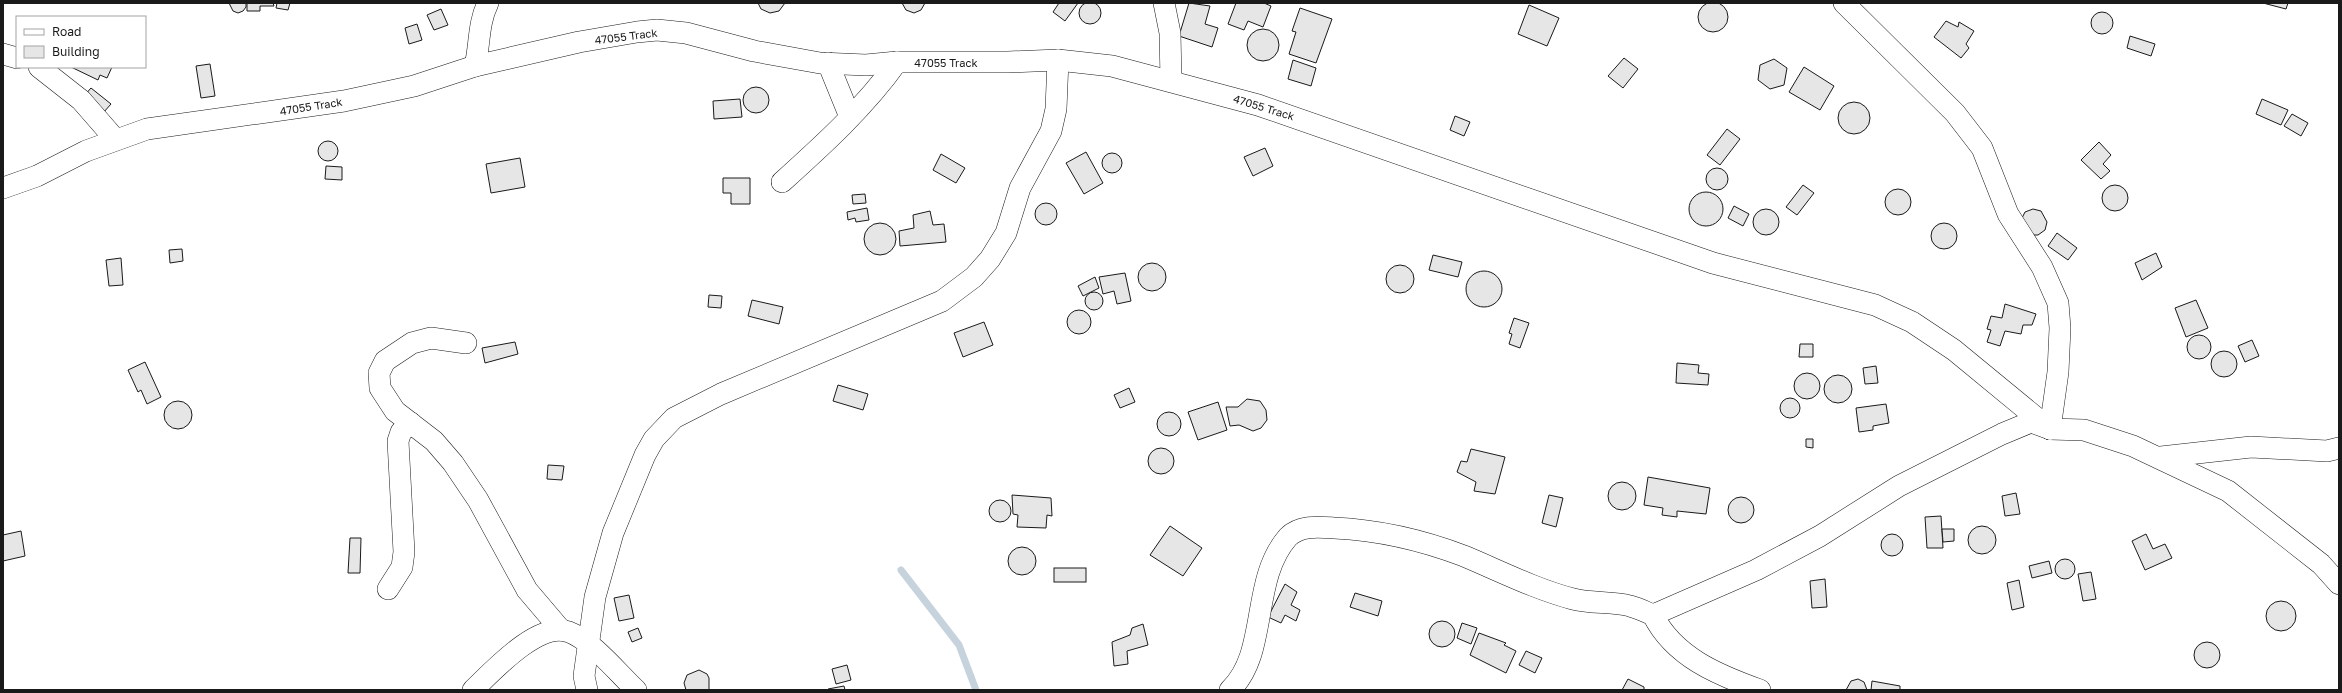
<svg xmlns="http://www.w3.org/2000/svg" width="2342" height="693" font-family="'Golos Text',sans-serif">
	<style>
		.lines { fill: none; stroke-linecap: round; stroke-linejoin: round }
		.stream { stroke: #c6d2dc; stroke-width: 7 }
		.building { fill: #e6e6e6; stroke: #1a1a1a }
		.street-casing { stroke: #1a1a1a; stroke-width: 22 }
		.street { stroke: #fff; stroke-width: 21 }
		.labels { text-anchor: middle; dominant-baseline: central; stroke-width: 3; stroke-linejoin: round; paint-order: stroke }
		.street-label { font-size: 11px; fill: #1a1a1a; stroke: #fff }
	</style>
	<rect width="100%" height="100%" fill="#fff"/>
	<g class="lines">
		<!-- stream -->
		<path class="stream" d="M901 570 959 645 976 690"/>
	</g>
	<!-- building -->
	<g class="building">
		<circle cx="1090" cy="13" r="11"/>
		<circle cx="1713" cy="17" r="15"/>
		<path d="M229 3H246V7L243 11 238 13 233 11Z"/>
		<path d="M247 3H273L274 6H260V11H247Z"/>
		<path d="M277 3H290L288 10 276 8Z"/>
		<path d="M758 3H785L779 11 770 13 761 9Z"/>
		<path d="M925 3 921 10 914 13 906 10 902 3Z"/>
		<path d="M1059 3H1078L1065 21 1053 12Z"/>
		<path d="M1189 3 1210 6 1205 24 1218 28 1212 47 1179 36Z"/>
		<path d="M1236 3H1264L1271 6 1263 27 1248 21 1244 30 1228 24Z"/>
		<path d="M2263 3H2288L2286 9Z"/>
		<path d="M1529 5 1559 18 1547 46 1518 34Z"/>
		<path d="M1300 8 1332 19 1316 63 1289 54 1296 32 1292 31Z"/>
		<path d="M441 9 448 25 434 30 427 15Z"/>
		<circle cx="2102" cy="23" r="11"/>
		<path d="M1946 21 1958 27 1959 22 1974 31 1966 44 1969 48 1961 58 1934 37Z"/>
		<path d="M417 24 422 40 409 44 405 28Z"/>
		<circle cx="1263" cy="45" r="16"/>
		<path d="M2130 36 2155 44 2151 56 2127 48Z"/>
		<path d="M1624 58 1638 69 1623 88 1608 76Z"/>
		<path d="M1774 59 1787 68 1784 85 1770 89 1758 80 1760 65Z"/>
		<path d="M1293 60 1316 68 1311 86 1288 79Z"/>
		<path d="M210 64 215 96 201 98 196 66Z"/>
		<path d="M71 67H112L107 78 100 75 98 80Z"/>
		<path d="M1804 67 1834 86 1820 110 1789 92Z"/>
		<circle cx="756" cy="100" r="13"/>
		<path d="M91 88 111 104 103 113 83 97Z"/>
		<path d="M740 99 742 117 714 119 713 101Z"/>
		<path d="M2262 99 2288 110 2281 125 2256 114Z"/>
		<circle cx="1854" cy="118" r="16"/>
		<path d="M2292 114 2308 123 2301 136 2284 126Z"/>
		<path d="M1455 116 1470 122 1464 136 1450 130Z"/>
		<path d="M1727 129 1740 139 1720 165 1707 155Z"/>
		<circle cx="328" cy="151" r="10"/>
		<path d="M2099 142 2111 155 2103 164 2110 171 2101 179 2081 160Z"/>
		<path d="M1265 148 1273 166 1253 176 1244 157Z"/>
		<path d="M1086 152 1103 183 1084 194 1066 163Z"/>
		<circle cx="1112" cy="163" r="10"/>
		<path d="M941 154 965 168 956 183 933 170Z"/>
		<path d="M520 158 525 187 491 193 486 164Z"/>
		<path d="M326 166 342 167V180L325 179Z"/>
		<circle cx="1717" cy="179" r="11"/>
		<path d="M723 178H750V204H731V193H723Z"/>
		<circle cx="2115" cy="198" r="13"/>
		<path d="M1803 185 1814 193 1797 215 1786 207Z"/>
		<circle cx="1898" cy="202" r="13"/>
		<circle cx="1706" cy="209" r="17"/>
		<path d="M865 194 866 203 853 204 852 195Z"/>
		<circle cx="1046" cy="214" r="11"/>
		<path d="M1734 206 1749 214 1743 226 1728 218Z"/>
		<path d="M867 208 869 220 856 222 855 218 848 220 847 212Z"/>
		<path d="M2033 209 2041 211 2047 222 2045 230 2038 235H2033L2021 220 2025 212Z"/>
		<circle cx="1766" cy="222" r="13"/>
		<path d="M930 211 933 225 944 224 946 242 900 246 899 231 914 228 913 215Z"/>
		<circle cx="1944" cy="236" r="13"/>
		<circle cx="880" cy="239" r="16"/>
		<path d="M2057 233 2077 248 2068 260 2048 246Z"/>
		<path d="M182 249 183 261 170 263 169 250Z"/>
		<path d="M2156 253 2162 267 2142 280 2135 263Z"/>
		<path d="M1433 255 1462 262 1458 277 1429 270Z"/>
		<path d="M121 258 123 285 109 286 106 260Z"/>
		<circle cx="1152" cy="277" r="14"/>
		<circle cx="1400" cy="279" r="14"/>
		<circle cx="1484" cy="289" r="18"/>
		<path d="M1125 273 1131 301 1117 304 1114 291 1103 294 1099 277Z"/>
		<path d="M1095 277 1099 288 1083 296 1078 286Z"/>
		<circle cx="1094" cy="301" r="9"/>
		<path d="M709 295 722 296 721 308 708 307Z"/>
		<path d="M752 300 783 307 779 324 748 316Z"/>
		<path d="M2196 300 2208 328 2186 337 2175 308Z"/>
		<path d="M2005 304 2036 314 2032 325H2023L2021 334 2005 331 2000 346 1987 342 1991 330 1987 329 1991 316 2002 318Z"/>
		<circle cx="1079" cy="322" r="12"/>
		<path d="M1514 318 1529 323 1520 348 1509 344 1512 334 1509 333Z"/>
		<path d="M984 322 993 345 963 357 954 333Z"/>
		<circle cx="2199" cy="347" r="12"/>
		<path d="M2252 340 2259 356 2245 362 2238 346Z"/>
		<path d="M515 342 518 354 485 363 482 348Z"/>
		<path d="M1800 344H1813V357H1799Z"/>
		<circle cx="2224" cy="364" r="13"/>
		<path d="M145 362 161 397 147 404 141 390 138 392 128 370Z"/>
		<path d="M1677 363 1699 365 1698 373 1709 374 1708 385 1676 383Z"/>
		<path d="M1876 366 1878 383 1865 384 1863 368Z"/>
		<circle cx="1807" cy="386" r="13"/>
		<circle cx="1838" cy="389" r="14"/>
		<path d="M838 385 868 394 863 410 833 401Z"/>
		<path d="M1129 388 1135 402 1120 408 1114 395Z"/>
		<circle cx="1790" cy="408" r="10"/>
		<path d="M1247 399 1260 401 1266 410 1267 420 1261 428 1253 431 1239 425 1230 426 1226 407H1238Z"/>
		<circle cx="178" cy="415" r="14"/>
		<path d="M1218 402 1227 430 1198 440 1188 412Z"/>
		<path d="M1886 404 1889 423 1873 426V430L1859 432 1856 408Z"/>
		<circle cx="1169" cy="424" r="12"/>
		<path d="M1806 439H1813V448L1806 447Z"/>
		<circle cx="1161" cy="461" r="13"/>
		<path d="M1471 449 1505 457 1495 494 1474 491 1476 482 1457 472 1461 461 1467 462Z"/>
		<path d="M548 465 564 466 562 480 547 479Z"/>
		<path d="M1648 477 1710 488 1706 514 1677 511V517L1662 515 1663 508 1644 505Z"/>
		<circle cx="1622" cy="496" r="14"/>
		<path d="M2016 493 2020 514 2005 516 2002 496Z"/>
		<path d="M1012 495 1051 498 1052 516 1047 515 1046 528 1017 527 1018 515 1013 514Z"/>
		<path d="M1549 495 1563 498 1556 527 1542 523Z"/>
		<circle cx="1741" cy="510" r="13"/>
		<circle cx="1000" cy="511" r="11"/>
		<path d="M1941 516 1943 548H1927L1925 517Z"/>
		<circle cx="1982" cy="540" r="14"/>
		<path d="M1170 526 1202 548 1183 576 1150 555Z"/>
		<path d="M1942 529H1954V541L1943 542Z"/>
		<path d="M21 531 25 556 3 561V535Z"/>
		<circle cx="1892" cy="545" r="11"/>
		<path d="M2146 534 2153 549 2165 544 2172 558 2145 570 2132 541Z"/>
		<path d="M350 538H361L360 573H348Z"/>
		<circle cx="1022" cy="561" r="14"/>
		<circle cx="2065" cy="569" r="10"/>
		<path d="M2049 561 2052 573 2032 578 2029 566Z"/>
		<rect x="1054" y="568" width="32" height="14"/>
		<path d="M2091 572 2096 599 2083 601 2078 574Z"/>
		<path d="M1825 579 1827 607 1812 608 1810 581Z"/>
		<path d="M2019 580 2024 607 2012 610 2007 583Z"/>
		<path d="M1285 584 1297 592 1291 605 1300 610 1296 621 1285 615 1281 623 1268 617Z"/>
		<path d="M1355 593 1382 601 1378 616 1350 607Z"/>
		<path d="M629 595 634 618 619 621 614 598Z"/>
		<circle cx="2281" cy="616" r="15"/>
		<circle cx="1442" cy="634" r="13"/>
		<path d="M1462 623 1477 628 1471 644 1457 638Z"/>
		<path d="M1143 624 1148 645 1127 651 1128 664 1114 666 1112 642 1130 635 1132 628Z"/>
		<path d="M638 628 642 638 632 642 628 632Z"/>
		<path d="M1479 633 1506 643 1504 645 1516 651 1506 673 1470 655Z"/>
		<circle cx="2207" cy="655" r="13"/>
		<path d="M1526 651 1542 658 1535 673 1519 665Z"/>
		<path d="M847 665 851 680 836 684 832 669Z"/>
		<path d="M699 670 707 674 709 678V690H686L684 683 687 675Z"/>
		<path d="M1628 679 1644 687V690H1622Z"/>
		<path d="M1858 679 1864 682 1867 690H1846L1851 681Z"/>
		<path d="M1872 681 1900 686V690H1871Z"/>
		<path d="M844 686 845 690H829L828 689Z"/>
	</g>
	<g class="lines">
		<!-- street casing -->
		<g class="street-casing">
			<g id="street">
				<path d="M1164 3 1170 33 1171 80"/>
				<path d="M1844 3 1955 113 1982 148 2008 214 2042 267 2058 303 2060 328 2058 372 2050 429"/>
				<path d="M3 54 17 58"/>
				<path d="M828 63 850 117"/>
				<path d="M475 66C480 45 478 23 488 3"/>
				<path d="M39 67 81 100 115 139"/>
				<path d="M782 182C823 145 865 107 897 62"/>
				<path d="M3 188 37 176 86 151 147 129 344 101 414 86 475 66 579 42 637 32 657 30 686 33 754 51 820 63 866 65 897 62H1008L1058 60 1112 66 1258 105 1713 263 1875 305 1912 322 1954 350 2050 429"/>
				<path d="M466 343 431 338 412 343 385 361 379 373 380 388 395 411 434 441 453 463 478 500 527 590 561 630"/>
				<path d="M2161 457 2251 447 2327 451 2339 448"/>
				<path d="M388 589 402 567 404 552 398 441 401 432 411 423"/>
				<path d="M1653 615C1674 657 1718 675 1760 690"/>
				<path d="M473 690C492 672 539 620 569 632 591 640 618 673 636 690"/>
				<path d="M587 690 584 676 595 597 613 533 645 455 654 439 674 418 721 394 942 301 974 277 990 259 1006 233 1020 188 1051 131 1056 109 1058 60"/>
				<path d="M1230 690C1269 653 1250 580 1288 537 1300 525 1319 527 1334 528 1379 530 1422 540 1464 556 1500 571 1535 589 1573 599 1592 604 1612 601 1630 606 1638 608 1646 612 1653 615L1756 570 1820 536 1899 486 2002 434 2031 422 2050 429 2084 430 2133 446 2228 491 2321 564 2339 584"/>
			</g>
		</g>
		<!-- street -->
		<use href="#street" class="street"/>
	</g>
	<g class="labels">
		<!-- street labels -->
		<g class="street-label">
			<text transform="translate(626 36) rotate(-7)">47055 Track</text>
			<text x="946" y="62">47055 Track</text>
			<text transform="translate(311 106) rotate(-9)">47055 Track</text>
			<text transform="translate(1264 107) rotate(17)">47055 Track</text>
		</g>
	</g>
	<!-- border -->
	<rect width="2342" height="693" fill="none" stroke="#1a1a1a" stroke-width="8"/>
	<!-- legend -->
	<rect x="16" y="16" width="130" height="52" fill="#ffffff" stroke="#a3a3a3"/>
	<rect x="24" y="29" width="20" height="6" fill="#ffffff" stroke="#a3a3a3"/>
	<text x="52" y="36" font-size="12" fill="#1a1a1a">Road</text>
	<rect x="24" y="46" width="20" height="12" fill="#e6e6e6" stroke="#a3a3a3"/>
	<text x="52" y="56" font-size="12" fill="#1a1a1a">Building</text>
</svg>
